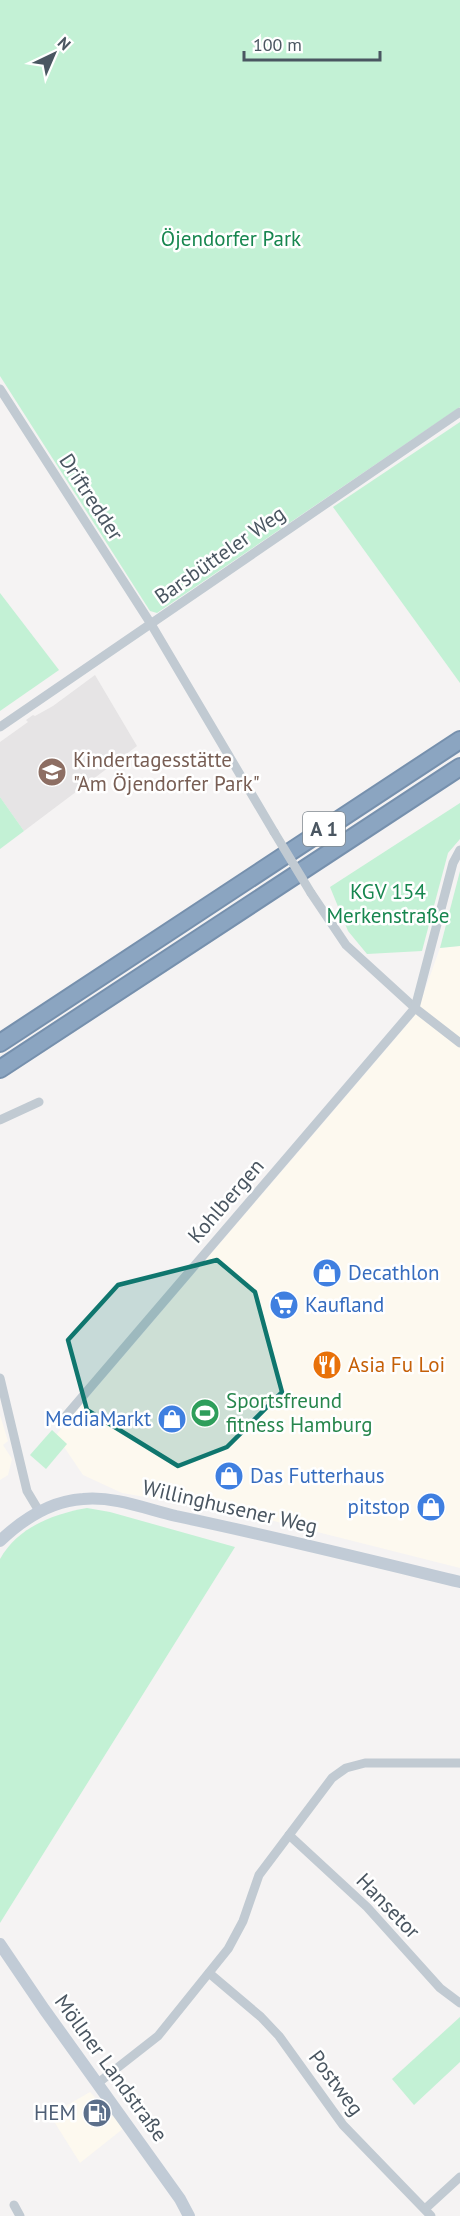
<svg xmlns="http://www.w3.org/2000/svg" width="460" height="2216" font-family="'PT Sans',sans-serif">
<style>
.commercial{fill:#fdf9ef}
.education{fill:#e6e4e5}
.green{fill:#c3f1d5}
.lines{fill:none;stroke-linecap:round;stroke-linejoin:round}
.highway-casing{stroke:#7690ad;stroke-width:20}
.street{stroke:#c1cad2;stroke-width:9}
.secondary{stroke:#c1cbd6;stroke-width:12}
.highway{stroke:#8ba5c1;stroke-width:16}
.street-bridge{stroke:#c1cad2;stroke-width:9}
.marked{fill:#0f766e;fill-opacity:0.2;stroke:#0f766e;stroke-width:4.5;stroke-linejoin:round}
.labels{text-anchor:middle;stroke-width:5;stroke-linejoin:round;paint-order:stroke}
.shield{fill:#fff;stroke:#808990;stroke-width:1.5}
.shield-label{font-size:20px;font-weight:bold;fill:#4a5661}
.park-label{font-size:21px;fill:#17864f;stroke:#fff}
.street-label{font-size:21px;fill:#4a5661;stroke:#fff}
.education-label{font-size:21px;fill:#785e54;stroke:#fff;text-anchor:start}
.shop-label{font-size:21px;fill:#366cbe;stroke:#fff;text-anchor:start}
.food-label{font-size:21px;fill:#c56008;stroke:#fff;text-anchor:start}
.leisure-label{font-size:21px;fill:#27864d;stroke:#fff;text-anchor:start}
.service-label{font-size:21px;fill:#4e5e75;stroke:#fff;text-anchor:end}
</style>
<rect width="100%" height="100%" fill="#f5f3f3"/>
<!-- commercial -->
<g class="commercial">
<polygon points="460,946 460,1568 250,1515 122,1493 83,1475 56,1435 412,1019 417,1012 440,948"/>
<polygon points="0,1415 8,1441 3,1445 12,1459 8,1475 0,1480"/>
<polygon points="90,2092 124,2128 80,2163 50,2115"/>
</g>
<!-- education -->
<polygon class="education" points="95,675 137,746 24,831 0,797 0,742 28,722 26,720 33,715 35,716 53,706"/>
<!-- green -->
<g class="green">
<polygon points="0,0 460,0 460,407 157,613 150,611 0,376"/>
<polygon points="460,422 460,683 333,507"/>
<polygon points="0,593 59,670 0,711"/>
<polygon points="0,797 24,831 0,849"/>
<polygon points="460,803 460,839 448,853 422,951 367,954 348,931 330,887"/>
<polygon points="460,871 460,946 440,948"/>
<polygon points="52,1430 67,1444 46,1469 30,1455"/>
<path d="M87,1508l23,4 125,35 -235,376v-364c18,-32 53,-45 87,-51z"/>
<polygon points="460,2017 460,2062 414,2105 392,2079"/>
</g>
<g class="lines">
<!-- highway casing -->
<g class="highway-casing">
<g id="highway">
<polyline points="0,1043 460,740"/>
<polyline points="0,1069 460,767"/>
</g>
</g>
<!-- street -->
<g class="street">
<polyline points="0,389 151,624 274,832"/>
<polyline points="0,727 460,412"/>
<polyline points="311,893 346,945 415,1008 460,1043"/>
<polyline points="0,1120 39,1102"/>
<polyline points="0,1378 27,1491 39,1511"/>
<polyline points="65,1417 415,1008 453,863 460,850"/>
<polyline points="289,1835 367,1907 440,1988 460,2003"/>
<polyline points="209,1973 261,2017 279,2036 343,2125 431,2216"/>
<polyline points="98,2083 158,2036 228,1949 243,1921 259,1875 332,1778 346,1768 365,1763 460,1763"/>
<polyline points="14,2205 20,2216"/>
<polyline points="425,2209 460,2177"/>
</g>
<!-- secondary -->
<g class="secondary">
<path d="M0,1541c23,-22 50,-40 83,-42 32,-3 63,10 93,17 96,20 189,43 284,66"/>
<polyline points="0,1944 44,2009 180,2199 189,2216"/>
</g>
<!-- highway -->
<use href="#highway" class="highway"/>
<!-- street-bridge -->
<polyline class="street-bridge" points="274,832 311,893"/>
</g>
<!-- marked area -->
<path class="marked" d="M217,1260l38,32 27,100 -55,55 -49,19 -91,-56 -19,-70 50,-55z"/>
<!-- icons -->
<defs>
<g id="school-disc" transform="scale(1.5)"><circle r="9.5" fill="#8d6e63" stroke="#fff"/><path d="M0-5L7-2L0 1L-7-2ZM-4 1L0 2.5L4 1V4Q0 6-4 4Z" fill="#fff"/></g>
<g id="shop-disc" transform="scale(1.5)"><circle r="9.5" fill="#3f7fe0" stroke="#fff"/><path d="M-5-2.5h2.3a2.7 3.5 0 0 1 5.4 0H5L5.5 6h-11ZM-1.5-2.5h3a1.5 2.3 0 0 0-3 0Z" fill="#fff"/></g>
<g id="supermarket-disc" transform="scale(1.5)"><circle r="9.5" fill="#3f7fe0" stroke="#fff"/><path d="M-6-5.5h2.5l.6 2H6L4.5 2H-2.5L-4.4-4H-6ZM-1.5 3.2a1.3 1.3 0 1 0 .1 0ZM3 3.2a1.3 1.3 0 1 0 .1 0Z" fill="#fff"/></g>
<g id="restaurant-disc" transform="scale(1.5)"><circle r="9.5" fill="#e8710a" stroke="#fff"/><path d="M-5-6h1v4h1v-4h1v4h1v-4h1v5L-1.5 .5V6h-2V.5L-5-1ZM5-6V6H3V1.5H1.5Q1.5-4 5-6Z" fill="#fff"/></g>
<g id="stadium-disc" transform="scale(1.5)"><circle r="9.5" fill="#2e9e5b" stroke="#fff"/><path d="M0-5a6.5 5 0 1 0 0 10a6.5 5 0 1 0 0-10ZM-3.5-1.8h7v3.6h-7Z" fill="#fff"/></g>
<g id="fuel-disc" transform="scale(1.5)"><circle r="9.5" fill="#5c6f8a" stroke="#fff"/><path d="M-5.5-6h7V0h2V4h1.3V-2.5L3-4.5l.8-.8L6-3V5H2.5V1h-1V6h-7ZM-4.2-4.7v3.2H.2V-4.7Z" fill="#fff"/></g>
</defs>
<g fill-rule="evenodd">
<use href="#school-disc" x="52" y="772"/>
<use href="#shop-disc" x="327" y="1273"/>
<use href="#supermarket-disc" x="284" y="1305"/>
<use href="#restaurant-disc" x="327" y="1365"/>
<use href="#stadium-disc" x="205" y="1413"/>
<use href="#shop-disc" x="172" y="1419"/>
<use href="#shop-disc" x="229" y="1476"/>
<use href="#shop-disc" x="431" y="1507"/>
<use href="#fuel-disc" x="97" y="2113"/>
</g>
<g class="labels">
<!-- shield labels -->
<rect class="shield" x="303" y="812" width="42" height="34" rx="4.5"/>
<g class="shield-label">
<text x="324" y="836">A 1</text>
</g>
<!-- park labels -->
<g class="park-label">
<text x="231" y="246">Öjendorfer Park</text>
<text x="388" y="899">KGV 154<tspan x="388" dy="24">Merkenstraße</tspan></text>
</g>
<!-- street labels -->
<g class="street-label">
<text transform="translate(91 497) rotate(57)" y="7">Driftredder</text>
<text transform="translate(220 555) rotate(-35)" y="7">Barsbütteler Weg</text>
<text transform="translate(226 1201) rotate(-49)" y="7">Kohlbergen</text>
<text transform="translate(230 1507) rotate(13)" y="7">Willinghusener Weg</text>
<text transform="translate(388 1906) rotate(46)" y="7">Hansetor</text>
<text transform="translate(111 2068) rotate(54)" y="7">Möllner Landstraße</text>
<text transform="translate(336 2083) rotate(53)" y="7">Postweg</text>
</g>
<!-- education labels -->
<g class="education-label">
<text x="73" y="767">Kindertagesstätte<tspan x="73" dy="24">"Am Öjendorfer Park"</tspan></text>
</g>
<!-- shop labels -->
<g class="shop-label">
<text x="348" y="1280">Decathlon</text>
<text x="305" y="1312">Kaufland</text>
<text x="151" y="1426" text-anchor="end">MediaMarkt</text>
<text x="250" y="1483">Das Futterhaus</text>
<text x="410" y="1514" text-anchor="end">pitstop</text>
</g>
<!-- food labels -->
<g class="food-label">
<text x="348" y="1372">Asia Fu Loi</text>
</g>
<!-- leisure labels -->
<g class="leisure-label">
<text x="226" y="1408">Sportsfreund<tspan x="226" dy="24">fitness Hamburg</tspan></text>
</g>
<!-- service labels -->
<g class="service-label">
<text x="76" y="2120">HEM</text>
</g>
</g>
<!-- north arrow -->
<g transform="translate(54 54) rotate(44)" stroke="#ffffff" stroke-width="4.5" paint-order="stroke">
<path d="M0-4.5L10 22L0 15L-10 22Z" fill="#4a5661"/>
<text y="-9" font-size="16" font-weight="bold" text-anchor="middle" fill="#4a5661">N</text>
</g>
<!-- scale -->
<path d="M244 51v9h136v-9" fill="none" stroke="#4a5661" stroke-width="3"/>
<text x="253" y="51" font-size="18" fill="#4a5661" stroke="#ffffff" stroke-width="4.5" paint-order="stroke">100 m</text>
</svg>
